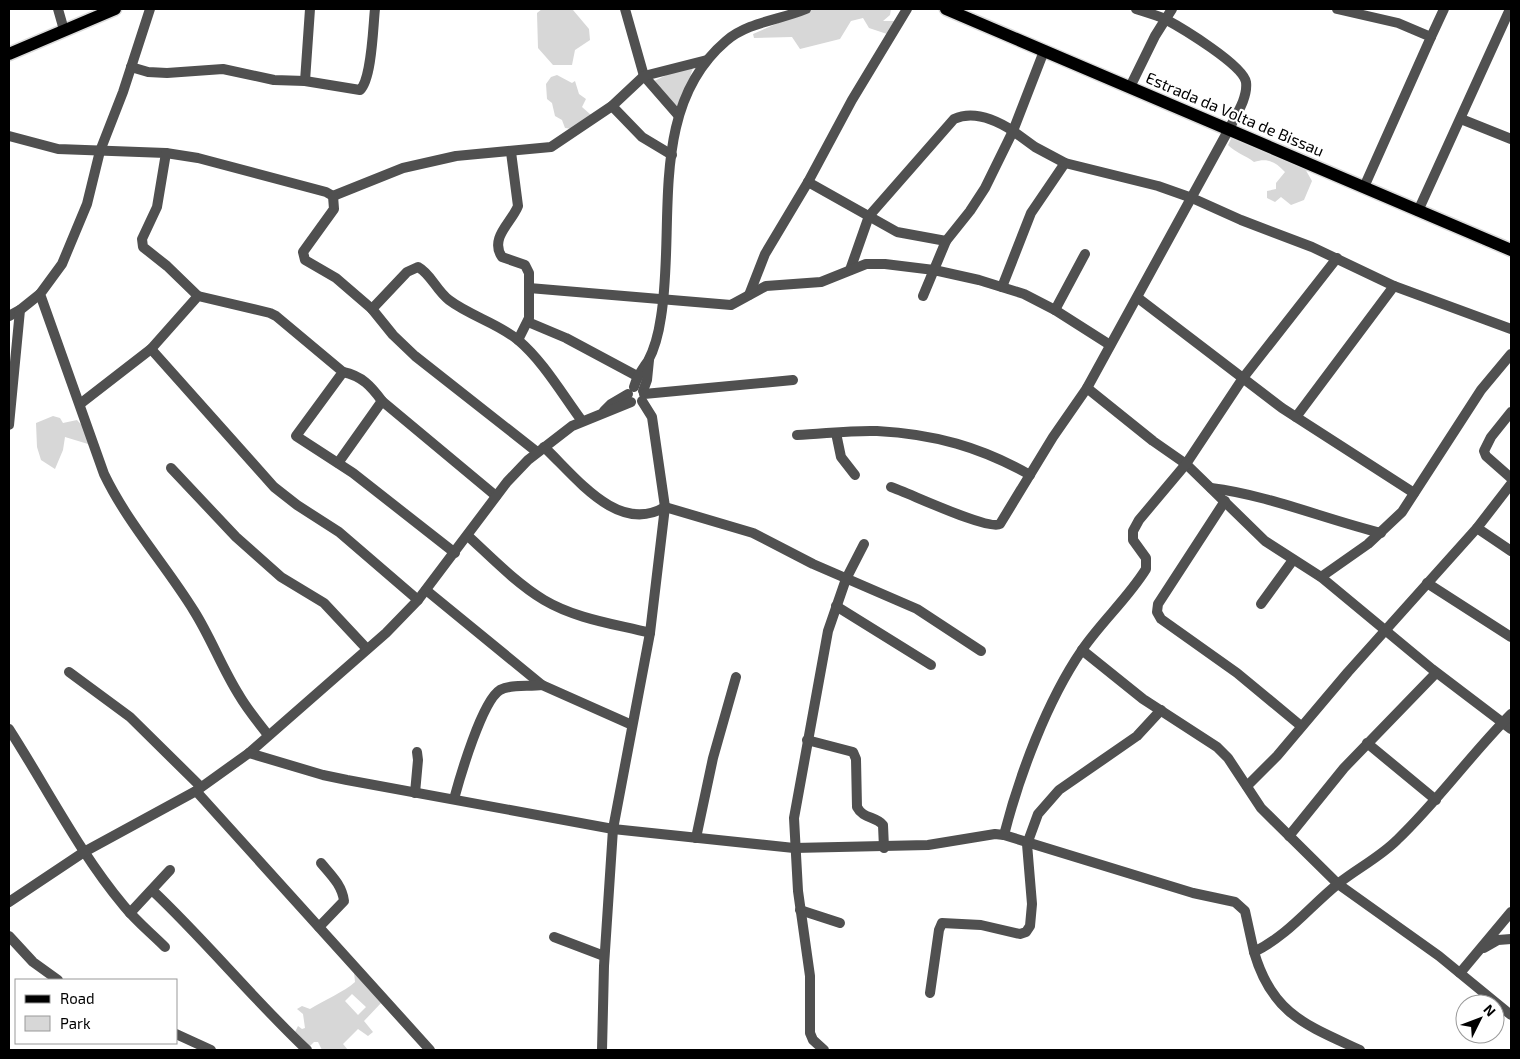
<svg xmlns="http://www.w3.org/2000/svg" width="1520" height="1059" font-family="'Exo 2',sans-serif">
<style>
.green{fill:#d7d7d7;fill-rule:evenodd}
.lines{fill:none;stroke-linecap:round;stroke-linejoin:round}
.major-casing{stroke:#dbdbdb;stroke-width:15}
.minor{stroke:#505050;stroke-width:10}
.major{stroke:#000;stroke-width:12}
.labels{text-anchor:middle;stroke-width:4;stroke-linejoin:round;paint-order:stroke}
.street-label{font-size:16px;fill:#000;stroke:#fff}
</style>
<rect width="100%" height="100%" fill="#fff"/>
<!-- green -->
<g class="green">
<polygon points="542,9 573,10 589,29 590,40 575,50 572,65 553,65 538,48 537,13"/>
<polygon points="811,9 891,9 890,15 883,21 897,21 893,36 869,28 863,18 851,21 840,39 800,49 792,37 754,38 753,34"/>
<polygon points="694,65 678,112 648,84 683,67"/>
<polygon points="557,75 572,83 575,81 579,94 586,99 582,107 591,115 573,129 565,128 562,120 555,116 552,103 547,99 546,84 551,77"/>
<path d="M1238,136l66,31 8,14 -8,19 -13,5 -10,-8 -6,5 -8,-4v-7l9,-2v-6l9,-11c-10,-11 -18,-14 -31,-10 -9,-7 -18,-9 -26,-17l3,-6z"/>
<polygon points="53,416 60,418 63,423 77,420 88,432 91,441 88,444 65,437 63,450 55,469 41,460 37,447 36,423"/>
<path d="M354,972l28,30 -18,19 9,11 -5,4 -10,-7 -15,15 5,6h-26l-4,-8h-4l-4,4 -17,-10 5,-10 4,3 3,-1 -2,-14 -6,-5 5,-3 8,3c14,-9 34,-17 45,-27zM352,994l14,13 -8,8 -13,-14z"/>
</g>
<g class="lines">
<!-- major casing -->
<g class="major-casing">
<g id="major">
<polyline points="946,9 1511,250"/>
<polyline points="9,54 115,9"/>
</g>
</g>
<!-- minor -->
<g class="minor">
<polyline points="58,9 64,30"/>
<path d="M150,9l-27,83 -23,59 -13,53 -25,60 -22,30 64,180c24,50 61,90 90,137 17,27 28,57 45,84 8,14 19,27 29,40"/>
<polyline points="625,9 644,76 678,115"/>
<polyline points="1337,9 1398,23 1431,37 1364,187"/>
<polyline points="1431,37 1444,9"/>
<path d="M131,67l17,5 19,1 56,-4 51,11 31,1 55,9c12,-11 13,-64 15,-81"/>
<polyline points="305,81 310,9"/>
<polyline points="1130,87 1155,36 1172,9"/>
<polyline points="612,106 642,137 672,155"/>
<polyline points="1461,119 1511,139"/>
<polyline points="9,136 58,149 166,153 198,158 326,192 333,196"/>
<path d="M511,152l7,54c-6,16 -29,32 -16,51l23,8 4,8v45l-11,22"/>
<polyline points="166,153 157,207 142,239 143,247 167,266 198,296"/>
<polyline points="808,182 897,232 946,241"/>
<polyline points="333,196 403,168 456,156 551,147 612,106 644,76 707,60"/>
<polyline points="333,196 334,209 303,252 305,260 336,278 372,309 393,335 415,356 537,452"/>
<polyline points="1418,211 1510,9"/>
<path d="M850,270l19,-54 85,-97c20,-9 42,1 59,12l31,-80"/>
<polyline points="1394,286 1511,329"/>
<polyline points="1002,287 1031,213 1065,163"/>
<polyline points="529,288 731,305 766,286 821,282 866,264 885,264 934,270 979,280 1024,294 1055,310 1110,345"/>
<polyline points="749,295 765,254 808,182 852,100 907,9"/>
<polyline points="923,296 946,241 970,211 985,188 1013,131 1035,147 1065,163 1158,186 1192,198 1241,220 1312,247 1394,286 1296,417"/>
<polyline points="1138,298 1282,408 1414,493"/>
<path d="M372,309l35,-37 11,-5c13,7 18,23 31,33 21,16 49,23 69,40 25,21 44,54 64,81"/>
<polyline points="1055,310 1085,254"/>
<polyline points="9,316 20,310"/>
<polyline points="528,322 566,338 637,376"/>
<polyline points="151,349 274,487 297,505 339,532 418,600"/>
<path d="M343,372c19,4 28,14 39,29"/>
<path d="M634,387c3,-11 8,-17 14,-26 7,-13 11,-30 13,-44 15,-92 -14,-209 65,-276 22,-19 54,-21 80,-32"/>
<polyline points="1087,388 1153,441 1186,464 1265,541 1321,577 1432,669 1511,729"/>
<polyline points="643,391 647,380 649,360"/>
<polyline points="644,394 793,380"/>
<polyline points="80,404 151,349 198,296 270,313 276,316 343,372 296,436 353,473 455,553"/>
<polyline points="604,411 611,404 628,394"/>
<polyline points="1511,412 1491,437 1484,451 1486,456 1511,478"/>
<polyline points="9,425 20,310 40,294"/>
<polyline points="836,433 841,457 855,475"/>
<path d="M797,435c26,-1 54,-5 80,-4 57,3 104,16 153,44"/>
<path d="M544,447c32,30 74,88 121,60l88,26 60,31 104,45 64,42"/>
<polyline points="338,463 382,401 496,496"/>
<polyline points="171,468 236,537 281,577 324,603 367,649"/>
<polyline points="1511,484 1477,528 1511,551"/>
<path d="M891,487c18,6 97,44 109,37l53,-87 34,-49 142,-259c7,-14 19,-31 17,-47 -3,-17 -64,-54 -81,-63 -9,-4 -20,-7 -29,-10"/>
<path d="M1211,488c57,7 113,31 170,45"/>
<polyline points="1225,501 1158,604 1157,612 1161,619 1237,673 1301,726"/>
<path d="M468,536c24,22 48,47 76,64 32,19 71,24 106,33"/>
<polyline points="1321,577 1368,544 1402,512 1481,390 1511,354"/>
<polyline points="1427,583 1511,637"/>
<polyline points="426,590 542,685 632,725"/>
<polyline points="1261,604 1293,560"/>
<polyline points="836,606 931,665"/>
<polyline points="1082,650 1143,699 1217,747 1228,758 1261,808 1338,884 1439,956 1511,1015"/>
<polyline points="69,672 130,717 201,787"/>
<path d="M9,729c38,59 70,123 115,177 12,15 27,27 41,41"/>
<path d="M807,740l46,12 3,7 1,48c6,12 19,9 26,18l1,23"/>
<polyline points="1367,743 1436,800"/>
<path d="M249,753l74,22 24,5 266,49 181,19 134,-3 67,-11 9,1 189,58 42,9 10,9 9,41c36,-18 55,-45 85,-69 19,-15 41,-26 58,-43 41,-39 74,-86 114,-126"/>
<polyline points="1247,786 1277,756 1348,672 1477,528"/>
<polyline points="196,791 430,1050"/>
<polyline points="415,793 418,760 417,752"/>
<path d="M454,799c6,-22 28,-98 46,-109 11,-6 29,-3 42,-5"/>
<path d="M1004,835c15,-59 43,-134 78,-185 20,-29 46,-52 64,-81v-11l-13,-18v-9l6,-11 47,-56 57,-86 94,-120"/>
<polyline points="1289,836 1344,768 1436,673"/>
<polyline points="696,838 713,758 736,677"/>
<path d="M152,890c54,51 101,109 155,160"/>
<polyline points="9,902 84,852 196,791 249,753 386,633 418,600 507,482 528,460 572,426 631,402"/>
<polyline points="800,910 840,923"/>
<polyline points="130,913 170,870"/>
<path d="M319,927l25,-26c-2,-16 -13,-26 -23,-38"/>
<polyline points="9,936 33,962 58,980"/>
<polyline points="554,937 604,956"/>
<polyline points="1484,948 1498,940 1511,939"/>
<path d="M1254,952c18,62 52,73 106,98"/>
<polyline points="1460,973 1511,912"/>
<polyline points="930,993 939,930 942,923 981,925 1020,934 1026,932 1030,926 1032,904 1027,844 1038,814 1059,790 1137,736 1161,710"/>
<polyline points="176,1034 211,1050"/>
<polyline points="602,1050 604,966 613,829 650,633 665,507 652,417 642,401"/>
<polyline points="824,1050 813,1040 810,1033 810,976 798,891 794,818 828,631 846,579 864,544"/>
</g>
<!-- major -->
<use href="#major" class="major"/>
</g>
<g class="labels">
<!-- street labels -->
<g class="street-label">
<text transform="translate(1235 114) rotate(23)" y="6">Estrada da Volta de Bissau</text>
</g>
</g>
<!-- border -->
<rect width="1520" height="1059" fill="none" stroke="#000000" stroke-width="20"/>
<!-- legend -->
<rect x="15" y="979" width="162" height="65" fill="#ffffff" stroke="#999999"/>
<rect x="25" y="995" width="25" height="8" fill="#000000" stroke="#999999"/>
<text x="60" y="1004" font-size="15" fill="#000000">Road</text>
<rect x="25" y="1016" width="25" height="15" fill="#d7d7d7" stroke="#999999"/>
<text x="60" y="1029" font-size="15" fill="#000000">Park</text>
<!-- north arrow -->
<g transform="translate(1480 1019) rotate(48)"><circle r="24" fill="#ffffff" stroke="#999999"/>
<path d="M0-4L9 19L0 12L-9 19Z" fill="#000000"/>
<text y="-8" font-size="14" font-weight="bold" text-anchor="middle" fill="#000000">N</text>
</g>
</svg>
